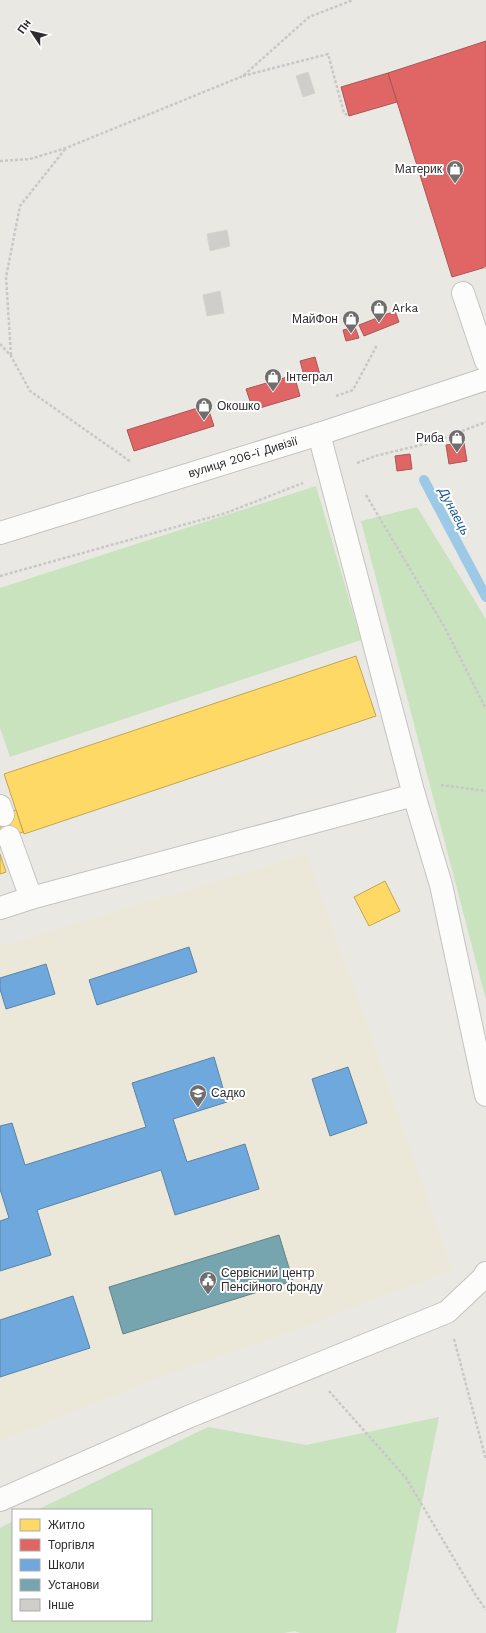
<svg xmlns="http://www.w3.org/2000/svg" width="486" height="1633" font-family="'Work Sans',sans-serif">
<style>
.education{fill:#ece8d9}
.green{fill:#c9e3bf}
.homes{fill:#ffd966;stroke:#c0a555}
.shops{fill:#e06666;stroke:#a55}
.schools{fill:#6fa8dc;stroke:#5b83a8}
.public{fill:#76a5af;stroke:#608188}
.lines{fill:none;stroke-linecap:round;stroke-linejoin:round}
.stream{stroke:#9cc9e6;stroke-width:10}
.building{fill:#cfceca;stroke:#d5d4cf}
.minor-casing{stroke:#c4c3c3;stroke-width:24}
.path{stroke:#c8c8c8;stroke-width:2.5;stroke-dasharray:3 2;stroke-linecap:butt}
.minor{stroke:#fcfcfb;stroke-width:22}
.labels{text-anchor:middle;stroke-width:4;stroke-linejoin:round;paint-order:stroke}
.poi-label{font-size:12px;fill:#2d2d2d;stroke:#fff;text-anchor:start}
.street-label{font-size:12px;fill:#2d2d2d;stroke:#fff}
.water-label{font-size:13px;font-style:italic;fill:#175996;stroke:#fff}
</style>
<rect width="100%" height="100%" fill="#eae8e3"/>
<!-- education -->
<polygon class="education" points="307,854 453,1270 266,1341 174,1372 0,1441 0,946"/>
<!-- green -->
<g class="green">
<polygon points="316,486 361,640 10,757 0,728 0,588"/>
<polygon points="417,507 486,619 486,1000 361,521"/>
<polygon points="439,1417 396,1633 300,1633 295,1631 284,1633 0,1633 0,1528 13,1521 13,1620 151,1620 151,1510 37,1510 208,1427 306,1445"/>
</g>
<!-- homes -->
<g class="homes">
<polygon points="356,656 376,716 24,834 4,774"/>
<polygon points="16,810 23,832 0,840 0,815"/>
<polygon points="0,854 6,872 0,874"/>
<polygon points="385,881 400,911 369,926 354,897"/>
</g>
<!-- shops -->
<g class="shops">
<polygon points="486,41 486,267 452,277 388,73"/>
<polygon points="388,73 397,102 349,116 341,87"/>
<polygon points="395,311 399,322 364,336 359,325"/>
<polygon points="355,327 359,338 346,341 343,330"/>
<polygon points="315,357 320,375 305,379 300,361"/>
<polygon points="294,375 300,396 253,410 246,389"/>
<polygon points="207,405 214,426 134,451 127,430"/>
<polygon points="464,443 467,461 449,464 446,445"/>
<polygon points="410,454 412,469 397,471 395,456"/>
</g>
<!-- schools -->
<g class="schools">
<polygon points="189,947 197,972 97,1005 89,980"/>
<polygon points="46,964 55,994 6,1009 0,989 0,978"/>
<polygon points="214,1057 227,1102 173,1119 187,1162 245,1144 259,1189 175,1215 161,1170 37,1210 51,1255 0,1271 0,1221 9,1218 0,1189 0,1126 12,1123 25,1165 146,1127 132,1083"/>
<polygon points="348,1067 367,1123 330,1136 312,1079"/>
<polygon points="73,1296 90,1348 0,1377 0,1320"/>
</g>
<!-- public -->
<polygon class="public" points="279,1235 293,1281 123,1334 109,1287"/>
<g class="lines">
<!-- stream -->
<polyline class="stream" points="424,480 486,597"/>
</g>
<!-- building -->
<g class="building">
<polygon points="308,72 315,93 303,97 296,76"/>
<polygon points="227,230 230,246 210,251 207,234"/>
<polygon points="220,291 224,313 207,316 203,295"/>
</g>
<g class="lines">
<!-- minor casing -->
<g class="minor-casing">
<g id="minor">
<polyline points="463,293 486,361"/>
<polyline points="319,434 414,795 441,885 486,1095"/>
<polyline points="0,533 319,434 486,379"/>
<polyline points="0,806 3,815"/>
<polyline points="9,837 31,898"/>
<polyline points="0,908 31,898 414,795"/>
<polyline points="0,1500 188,1417 447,1312 483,1278 486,1273"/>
</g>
</g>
<!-- path -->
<g class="path">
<polyline points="243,76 328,54 344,113 349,116"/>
<polyline points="0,161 30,159 66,148 243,76 309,17 353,0"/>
<polyline points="485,267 486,269"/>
<polyline points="0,344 11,356 30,391 131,462"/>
<polyline points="11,355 6,277 20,206 66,148"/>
<polyline points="336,396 353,390 377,345"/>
<polyline points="357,463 375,456 433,442 486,422"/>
<polyline points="366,495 445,628 486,709"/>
<polyline points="0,576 226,513 303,483"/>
<polyline points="441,785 486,791"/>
<polyline points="454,1339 486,1460"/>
<polyline points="329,1391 406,1478 475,1594 486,1610"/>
</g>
<!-- minor -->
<use href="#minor" class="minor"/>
</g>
<!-- icons -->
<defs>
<g id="shop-pin" transform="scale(0.9)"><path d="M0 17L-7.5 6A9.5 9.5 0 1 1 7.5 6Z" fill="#6f6e6d" stroke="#fff"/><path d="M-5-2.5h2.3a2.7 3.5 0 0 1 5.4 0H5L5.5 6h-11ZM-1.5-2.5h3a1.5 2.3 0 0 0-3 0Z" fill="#fff"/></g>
<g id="school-pin" transform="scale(0.9)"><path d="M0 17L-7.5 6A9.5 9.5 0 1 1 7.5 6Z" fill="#6f6e6d" stroke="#fff"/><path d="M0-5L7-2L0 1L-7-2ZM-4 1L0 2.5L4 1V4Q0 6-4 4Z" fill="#fff"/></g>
<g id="civic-pin" transform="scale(0.9)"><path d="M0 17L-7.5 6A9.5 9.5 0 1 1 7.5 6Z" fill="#6f6e6d" stroke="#fff"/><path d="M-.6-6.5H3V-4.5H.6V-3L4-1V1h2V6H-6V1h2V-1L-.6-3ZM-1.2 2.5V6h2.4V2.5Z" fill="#fff"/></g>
</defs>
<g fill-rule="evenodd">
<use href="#shop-pin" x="455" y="169"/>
<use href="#shop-pin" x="379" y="308"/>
<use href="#shop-pin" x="351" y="319"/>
<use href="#shop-pin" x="273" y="377"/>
<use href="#shop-pin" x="204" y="406"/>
<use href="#shop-pin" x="457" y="438"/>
<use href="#school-pin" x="198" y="1093"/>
<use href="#civic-pin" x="208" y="1280"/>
</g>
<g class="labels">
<!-- poi labels -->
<g class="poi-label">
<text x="442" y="173" text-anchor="end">Материк</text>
<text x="392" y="312">Arka</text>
<text x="338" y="323" text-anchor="end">МайФон</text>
<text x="286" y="381">Інтеграл</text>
<text x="217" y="410">Окошко</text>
<text x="444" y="442" text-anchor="end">Риба</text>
<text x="211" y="1097">Садко</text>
<text x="221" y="1277">Сервісний центр<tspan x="221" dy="14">Пенсійного фонду</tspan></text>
</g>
<!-- street labels -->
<g class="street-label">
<text transform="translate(243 457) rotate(-17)" y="4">вулиця 206-ї Дивізії</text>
</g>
<!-- water labels -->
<g class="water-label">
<text transform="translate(455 511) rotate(62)" y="5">Дунаець</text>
</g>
</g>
<!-- legend -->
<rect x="12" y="1509" width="140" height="112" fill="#ffffff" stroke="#ababab"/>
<rect x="20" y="1519" width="20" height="12" fill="#ffd966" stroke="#ababab"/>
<text x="48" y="1529" font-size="12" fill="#2d2d2d">Житло</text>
<rect x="20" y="1539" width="20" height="12" fill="#e06666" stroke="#ababab"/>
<text x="48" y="1549" font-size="12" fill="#2d2d2d">Торгівля</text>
<rect x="20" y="1559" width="20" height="12" fill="#6fa8dc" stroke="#ababab"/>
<text x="48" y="1569" font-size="12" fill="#2d2d2d">Школи</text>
<rect x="20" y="1579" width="20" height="12" fill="#76a5af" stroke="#ababab"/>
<text x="48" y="1589" font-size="12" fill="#2d2d2d">Установи</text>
<rect x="20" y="1599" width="20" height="12" fill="#cfceca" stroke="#ababab"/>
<text x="48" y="1609" font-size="12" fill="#2d2d2d">Інше</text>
<!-- north arrow -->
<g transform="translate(32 32) rotate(305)" stroke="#ffffff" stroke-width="3" paint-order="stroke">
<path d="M0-3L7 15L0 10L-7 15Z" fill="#2d2d2d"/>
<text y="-6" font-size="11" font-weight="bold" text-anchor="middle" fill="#2d2d2d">Пн</text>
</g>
</svg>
